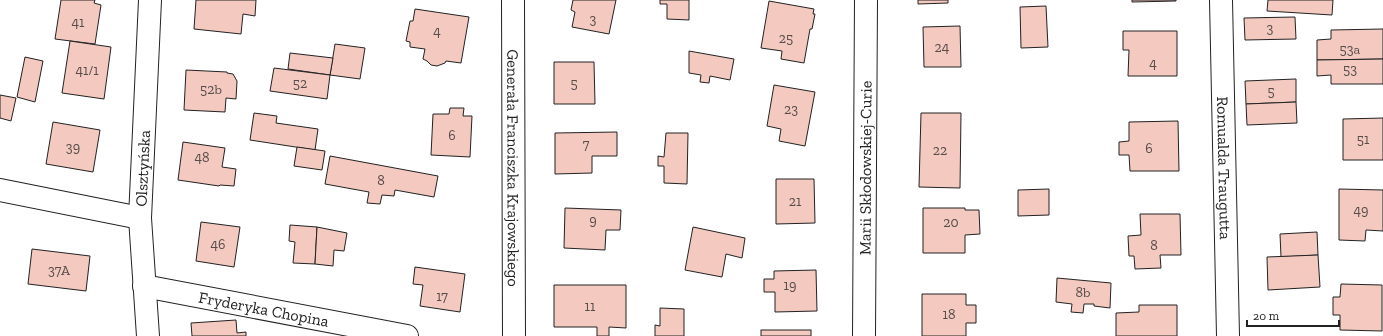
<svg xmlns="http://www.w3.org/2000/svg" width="1383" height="336" font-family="'Zilla Slab',serif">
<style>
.building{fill:#f3c9c0;stroke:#222}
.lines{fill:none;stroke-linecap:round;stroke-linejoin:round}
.street-casing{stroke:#222;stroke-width:24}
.street{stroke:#fff;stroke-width:22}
.labels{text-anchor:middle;stroke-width:3;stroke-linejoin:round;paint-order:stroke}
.number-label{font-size:14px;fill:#564c4a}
.street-label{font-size:16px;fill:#222;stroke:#fff}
</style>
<rect width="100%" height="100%" fill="#fff"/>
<!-- building -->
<g class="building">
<polygon points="61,0 95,0 94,3 101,5 95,44 55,39"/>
<polygon points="196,0 256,0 255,16 243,14 241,34 194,29"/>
<polygon points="573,0 616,0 609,34 572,27 575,12 571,10"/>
<polygon points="660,0 689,0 689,20 667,19 667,4 660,4"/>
<polygon points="918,0 948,0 948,3 918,4"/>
<polygon points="1132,0 1176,0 1176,1 1132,2"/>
<polygon points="1268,0 1333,0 1332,15 1267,11"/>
<polygon points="769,1 814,9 813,14 815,14 812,29 810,29 804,63 781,59 782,51 761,48"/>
<polygon points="1046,6 1048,47 1021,48 1020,7"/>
<polygon points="415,9 469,17 461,63 446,61 445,63 437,66 431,65 427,61 423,59 425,49 410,47 410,42 406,41 410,21 413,21"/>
<polygon points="1295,17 1296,39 1245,40 1244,18"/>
<polygon points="960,26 961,67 924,67 923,27"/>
<polygon points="1383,29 1383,59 1317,60 1317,40 1331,39 1331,30"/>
<polygon points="1123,31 1177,31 1177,76 1128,76 1129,50 1123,50"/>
<polygon points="70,41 111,47 104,99 62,93"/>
<polygon points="335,44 365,48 360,79 330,75"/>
<polygon points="689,51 734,59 730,80 710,76 709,83 700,82 701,75 689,73"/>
<polygon points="290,53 333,58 330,75 288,69"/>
<polygon points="25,57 43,61 35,102 17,97"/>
<polygon points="1383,59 1383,84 1331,84 1331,75 1317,76 1317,60"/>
<polygon points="554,62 594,62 595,104 554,104"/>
<polygon points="274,68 330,75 327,99 270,91"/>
<polygon points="186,70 227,72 227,73 233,74 237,81 236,99 226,98 225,112 184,110"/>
<polygon points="1296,79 1296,102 1246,104 1245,81"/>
<polygon points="774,85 815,92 805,146 779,141 781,129 767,126"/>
<polygon points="0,95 16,98 11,121 0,118"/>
<polygon points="1296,102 1297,123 1247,125 1246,104"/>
<polygon points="450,108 464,108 463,116 472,116 470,157 431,155 433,114 449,114"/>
<polygon points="254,113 277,116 276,123 318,129 315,150 250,140"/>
<polygon points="921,113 961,113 960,188 919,187"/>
<polygon points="1383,118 1383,160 1343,160 1343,119"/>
<polygon points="1178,121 1179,171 1130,171 1129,155 1119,155 1119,142 1129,141 1129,122"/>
<polygon points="53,122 100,130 93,172 46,164"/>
<polygon points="617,132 617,156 592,156 592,173 555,174 555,133"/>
<polygon points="666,133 688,133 687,184 664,183 664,166 658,166 658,156 664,157"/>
<polygon points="183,142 225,148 222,167 236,169 234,186 220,185 219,186 178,180"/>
<polygon points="297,147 325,151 322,170 294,166"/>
<polygon points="330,156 438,176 434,197 395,190 394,196 382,195 380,204 367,203 369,192 325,184"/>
<polygon points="776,179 814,179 815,223 776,224"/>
<polygon points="1049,189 1049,215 1018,216 1018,190"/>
<polygon points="1339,189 1383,190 1383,231 1366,230 1365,241 1339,240"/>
<polygon points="565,208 621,210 620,230 606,230 605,250 564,248"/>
<polygon points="923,208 965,208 965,210 979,210 980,234 965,235 965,253 923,253"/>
<polygon points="1140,214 1180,214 1181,255 1160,255 1161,268 1135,269 1134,256 1129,256 1128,236 1141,235"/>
<polygon points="201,222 240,227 234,267 196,261"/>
<polygon points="290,225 317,227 315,264 293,263 295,242 289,241"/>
<polygon points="317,227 347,233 344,251 334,250 333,266 315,264"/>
<polygon points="693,227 745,238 742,258 726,254 722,277 685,270"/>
<polygon points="1317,232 1318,255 1281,257 1280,234"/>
<polygon points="32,249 90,256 86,291 28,284"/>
<polygon points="1318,255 1320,287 1268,290 1267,257"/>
<polygon points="415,267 465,274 460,312 420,306 423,285 413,284"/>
<polygon points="816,270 817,311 775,312 775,292 764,292 764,279 774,279 774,271"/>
<polygon points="1057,278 1111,283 1110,308 1094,306 1094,304 1084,304 1083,313 1071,312 1072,304 1056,302"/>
<polygon points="1341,284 1382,285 1382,331 1340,330 1340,315 1333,315 1333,297 1340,297"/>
<polygon points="554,285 626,285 626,328 609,327 609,336 597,336 597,327 554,327"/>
<polygon points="922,294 966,294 966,305 976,305 976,323 966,323 966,336 922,336"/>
<polygon points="1139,305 1177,305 1177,336 1116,336 1116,313 1139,312"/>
<polygon points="660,308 684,309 684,336 655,336 655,325 660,326"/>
<polygon points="236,320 237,333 246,332 246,336 192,336 191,323"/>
<rect x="761" y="330" width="50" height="6"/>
</g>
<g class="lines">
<!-- street casing -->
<g class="street-casing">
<g id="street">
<path id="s1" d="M513,0l1,336"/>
<path id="s2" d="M1221,0l7,336"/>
<polyline points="0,190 140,218"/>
<path id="s3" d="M144,286l263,50"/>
<path id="s4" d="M148,336l-8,-118 10,-218"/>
<path id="s5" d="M864,336l2,-336"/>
</g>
</g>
<!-- street -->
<use href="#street" class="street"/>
</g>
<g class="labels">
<!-- number labels -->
<g class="number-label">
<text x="593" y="24">3</text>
<text x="78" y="27">41</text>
<text x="1270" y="33">3</text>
<text x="437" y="36">4</text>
<text x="786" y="43">25</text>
<text x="942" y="52">24</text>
<text x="1350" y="54">53a</text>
<text x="1153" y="68">4</text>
<text x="1350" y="74">53</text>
<text x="87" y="75">41/1</text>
<text x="300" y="88">52</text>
<text x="574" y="88">5</text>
<text x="211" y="94">52b</text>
<text x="1271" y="96">5</text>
<text x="791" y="114">23</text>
<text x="452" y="140">6</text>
<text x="1363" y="144">51</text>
<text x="586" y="149">7</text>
<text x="73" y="152">39</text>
<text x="1149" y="153">6</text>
<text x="940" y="155">22</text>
<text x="202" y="162">48</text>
<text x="381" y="185">8</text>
<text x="795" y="206">21</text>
<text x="1361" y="215">49</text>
<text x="593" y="225">9</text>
<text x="951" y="227">20</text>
<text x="218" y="249">46</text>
<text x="1154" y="250">8</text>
<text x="59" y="275">37A</text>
<text x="790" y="290">19</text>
<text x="1083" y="297">8b</text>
<text x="442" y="301">17</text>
<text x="590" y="311">11</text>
<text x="949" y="319">18</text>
</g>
<!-- street labels -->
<g class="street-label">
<text dy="6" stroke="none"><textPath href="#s4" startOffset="168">Olsztyńska</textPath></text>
<text dy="6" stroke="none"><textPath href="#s1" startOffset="168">Generała Franciszka Krajowskiego</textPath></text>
<text dy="6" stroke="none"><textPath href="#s5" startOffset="168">Marii Skłodowskiej-Curie</textPath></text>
<text dy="6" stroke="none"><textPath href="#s2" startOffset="168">Romualda Traugutta</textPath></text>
<text dy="6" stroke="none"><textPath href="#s3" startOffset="122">Fryderyka Chopina</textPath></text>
</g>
</g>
<!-- scale -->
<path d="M1247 320v6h92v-6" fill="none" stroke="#222222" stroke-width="2"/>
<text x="1253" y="320" font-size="12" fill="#222222" stroke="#ffffff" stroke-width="3" paint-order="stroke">20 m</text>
</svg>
